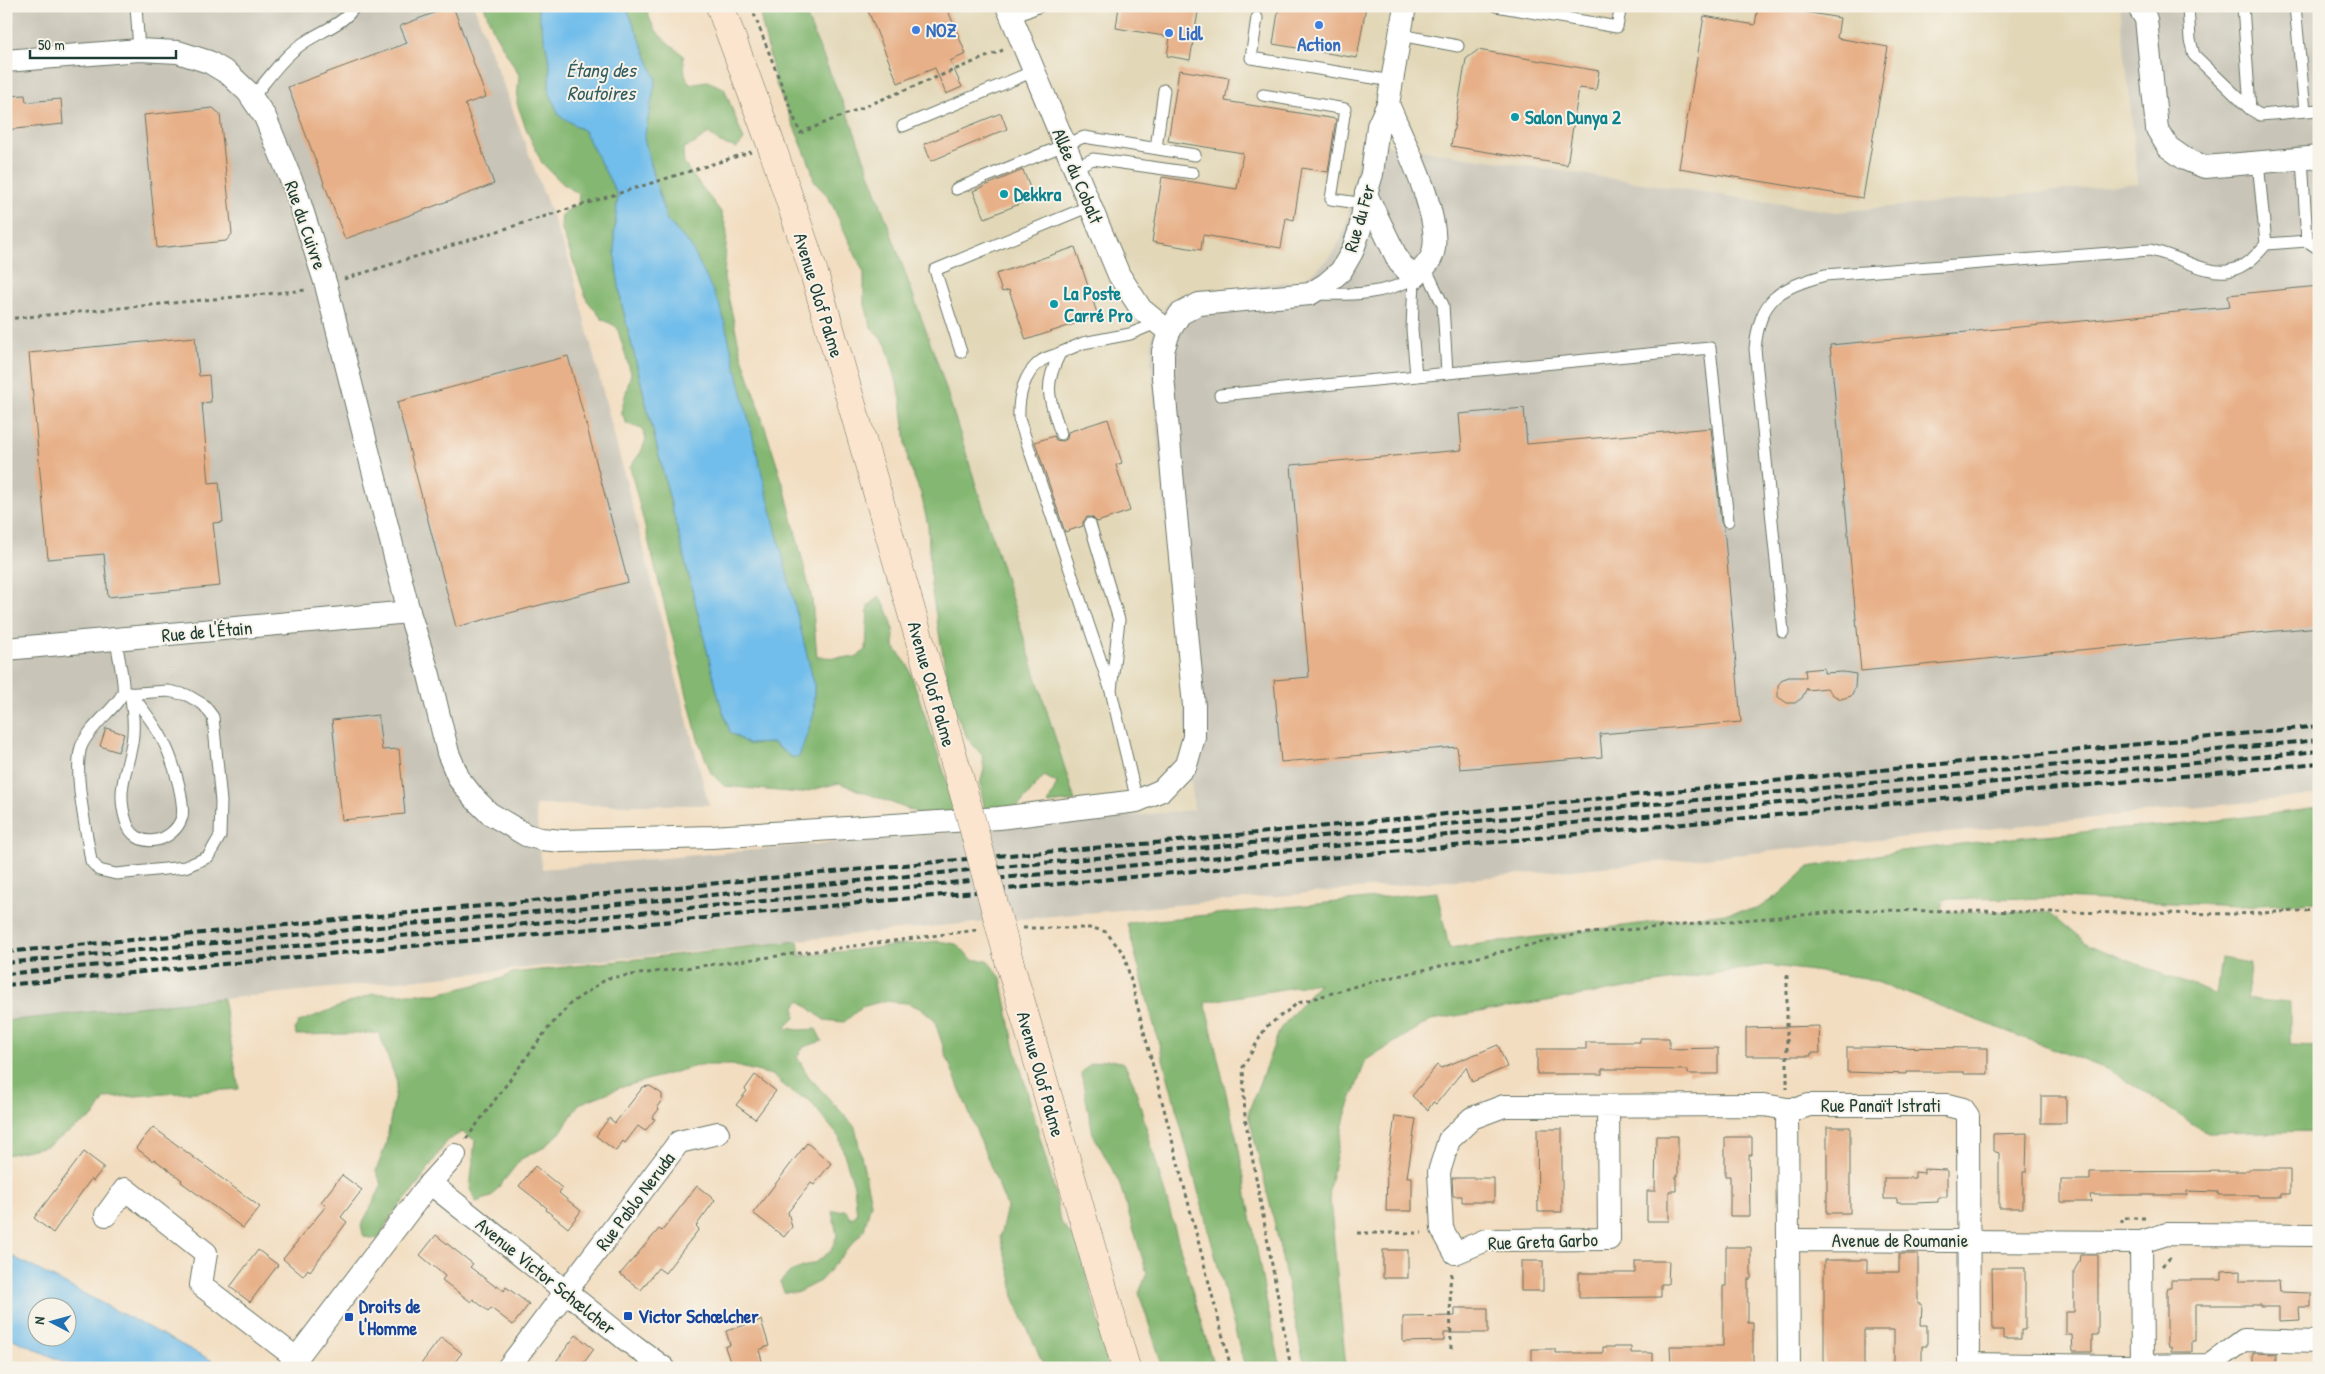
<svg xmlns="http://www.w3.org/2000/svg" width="2325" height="1374" font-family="'Patrick Hand',sans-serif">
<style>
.built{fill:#e2d7b7}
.industrial{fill:#c8c4b8}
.forest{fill:#84b772;stroke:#527a53}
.water{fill:#71bdeb;stroke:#487d90;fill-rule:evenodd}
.building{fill:#e7b088}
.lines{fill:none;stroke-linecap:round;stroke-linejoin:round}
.service-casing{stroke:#697565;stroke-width:13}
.minor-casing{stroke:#697565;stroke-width:24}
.secondary-casing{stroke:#697565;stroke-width:29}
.path{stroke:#697565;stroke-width:3;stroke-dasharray:4 4;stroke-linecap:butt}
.service{stroke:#fff;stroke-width:11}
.minor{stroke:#fff;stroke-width:22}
.secondary{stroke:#fce5cf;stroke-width:28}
.rail{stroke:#1f3d34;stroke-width:4;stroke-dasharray:8 4;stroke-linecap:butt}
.secondary-bridge-casing{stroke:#697565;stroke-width:29;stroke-linecap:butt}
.secondary-bridge{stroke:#fce5cf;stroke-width:28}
.shop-dot{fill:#3f7fe0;stroke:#f7f3e8;stroke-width:2}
.culture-dot{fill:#0f9aa8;stroke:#f7f3e8;stroke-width:2}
.transit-dot{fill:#1a4fb4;stroke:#f7f3e8;stroke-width:2}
.labels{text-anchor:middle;stroke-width:4;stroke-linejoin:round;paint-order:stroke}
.shop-label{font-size:19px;font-weight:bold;fill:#366cbe;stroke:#f7f3e8;text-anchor:start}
.culture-label{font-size:19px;font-weight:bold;fill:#0d838f;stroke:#f7f3e8;text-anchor:start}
.street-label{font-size:19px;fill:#1f3d34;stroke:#f7f3e8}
.transit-label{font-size:19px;font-weight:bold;fill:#164399;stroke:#f7f3e8;text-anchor:start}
.water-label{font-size:20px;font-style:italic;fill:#345d62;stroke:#f7f3e8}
</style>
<rect width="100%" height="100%" fill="#f7f3e8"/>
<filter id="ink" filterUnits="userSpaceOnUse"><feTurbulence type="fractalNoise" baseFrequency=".02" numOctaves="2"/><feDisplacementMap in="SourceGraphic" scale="10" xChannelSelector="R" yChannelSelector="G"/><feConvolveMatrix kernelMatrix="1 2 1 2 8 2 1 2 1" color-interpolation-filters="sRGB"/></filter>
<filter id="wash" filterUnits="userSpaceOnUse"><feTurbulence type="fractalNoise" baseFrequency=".0096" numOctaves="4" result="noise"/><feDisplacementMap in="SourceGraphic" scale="20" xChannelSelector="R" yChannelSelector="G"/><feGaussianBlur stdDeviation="1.12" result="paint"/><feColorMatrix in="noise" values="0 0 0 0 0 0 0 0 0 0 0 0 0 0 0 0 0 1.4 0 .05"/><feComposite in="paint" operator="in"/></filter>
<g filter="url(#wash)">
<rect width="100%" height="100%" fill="#f2ddc0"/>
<!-- built -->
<polygon class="built" points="802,6 2120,6 2138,183 1836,212 1362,141 1348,217 1341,239 1329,258 1314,272 1298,281 1188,292 1151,365 1194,810 1080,820 852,125"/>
<!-- industrial -->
<polygon class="industrial" points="6,6 474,6 571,267 709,805 535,805 542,869 1194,810 1151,365 1152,339 1157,320 1169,302 1188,292 1298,281 1314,272 1329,258 1341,239 1348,217 1361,141 1836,212 2138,183 2120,6 2319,6 2319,795 1704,858 918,928 6,1021"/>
<!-- forest -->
<g class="forest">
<path d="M484,6h53l13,58 -1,27 10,24 25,16 34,65 -4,39 2,31 6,39 97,394 11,33 18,12 25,-1 18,14 23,-43v-31l-22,-87 -101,-350 -25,-27 -22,-80 12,-60 -30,-73h20c6,27 17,32 37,49l2,19 4,10 18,-3 17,7 20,52 -7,8 -17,-5 -11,-10 -15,11 -11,4 1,16 37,48 6,19 -3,47 17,75 44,137 27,109 5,58 38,1 11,-8 2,-44 11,-10c11,15 16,33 15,51l14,18 50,149 -29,3 -90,-34 -39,10 -76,-7 -13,-13 -13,-34 -68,-272 11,-15 5,-13 -4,-10 -15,-5 -6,-12 10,-39 -14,-46 -15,-8 -15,-19 -26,-73 1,-13 16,-10 1,-10 -16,-10 -21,-21 -15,-32 -10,-28 2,-28 -26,-45z"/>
<polygon points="758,6 802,6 852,125 940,370 1075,801 1048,804 1057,783 1044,776 1017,808 985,811 980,785 984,769 982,755 968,739 952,706 931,587 928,526 921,494 908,462 901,399 893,368 886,345 871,327 864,301 864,273 828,196 814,182 811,167 776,84"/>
<polygon points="2319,808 2319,902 2240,906 2058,898 1943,899 1942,911 2049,912 2089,945 2216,995 2221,958 2250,963 2247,999 2290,1003 2290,1045 2319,1046 2319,1131 2207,1133 2109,1070 1866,978 1766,965 1431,1020 1366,1060 1345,1116 1329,1189 1346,1368 1305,1368 1275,1225 1248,1113 1280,1029 1319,983 1205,1002 1238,1145 1266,1300 1281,1368 1245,1368 1127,923 1437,892 1449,948 1757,909 1781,893 1809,867 1901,851 2030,836 2188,824"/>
<polygon points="798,941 800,956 938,941 956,944 973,960 987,960 1001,978 1014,1044 1055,1192 1060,1221 1078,1244 1097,1313 1108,1368 1045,1368 1014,1299 1012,1281 1000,1237 1007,1207 946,1055 934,1019 922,1009 907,1003 883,1001 862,1007 844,1022 824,1020 799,1000 795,1008 795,1018 785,1028 800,1030 816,1029 822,1041 804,1047 797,1057 809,1077 855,1127 871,1203 864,1230 820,1281 796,1293 784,1292 780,1282 790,1272 816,1262 831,1251 837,1235 832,1211 845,1210 851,1218 857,1215 854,1186 839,1137 809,1100 793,1093 772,1075 732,1065 700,1065 622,1087 579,1104 560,1133 543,1148 521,1159 491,1197 476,1202 470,1189 475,1140 462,1132 447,1141 412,1192 392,1214 378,1239 364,1237 361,1226 382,1185 376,1171 386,1144 397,1082 379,1033 302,1035 296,1035 295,1028 299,1022 372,994 437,994 500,979 513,973"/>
<polygon points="223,998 239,1089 105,1098 94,1116 47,1146 6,1155 6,1021"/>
<polygon points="1107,1059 1124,1063 1134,1084 1214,1368 1163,1368 1139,1293 1147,1273 1119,1182 1093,1134 1081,1073 1090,1064"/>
</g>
<!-- water -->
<g class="water">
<polygon points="537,6 626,6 656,79 644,139 666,219 691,246 721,308 814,683 814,714 799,757 791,757 773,743 748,744 730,732 719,699 622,305 616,266 614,235 618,196 584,131 559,115 549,91 550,64"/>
<path d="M6,1253l220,115h-149l-71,-32zM38,1306h30v30h-30z"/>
</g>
<g id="blocks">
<!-- building -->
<g class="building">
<polygon points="434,6 453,6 486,97 465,104 494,184 345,239 288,87 407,43 400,26 436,12"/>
<polygon points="866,6 946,6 966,54 950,61 962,87 946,94 935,68 898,83"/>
<polygon points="1119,6 1199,6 1190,60 1167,56 1170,37 1116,28"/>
<polygon points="1279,6 1366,6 1357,58 1273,44"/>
<polygon points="1758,6 1770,6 1840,18 1837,38 1888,47 1863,198 1679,168 1704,16 1755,25"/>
<polygon points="1478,50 1599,71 1596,90 1579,88 1567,165 1451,146 1466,59"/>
<polygon points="1179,70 1229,78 1225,101 1336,119 1328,172 1302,168 1294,220 1286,218 1281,248 1203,235 1201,250 1152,242 1162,177 1237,189 1243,153 1168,141"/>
<polygon points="25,95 26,102 61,99 63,124 6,130 7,96"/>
<polygon points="213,108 220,114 232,234 226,241 157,248 144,115"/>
<polygon points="1001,113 1007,129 931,161 924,144"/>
<polygon points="1023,170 1034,198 985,218 973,191"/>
<polygon points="1075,247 1098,316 1026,340 1009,290 1002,292 996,274"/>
<polygon points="2319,286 2319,627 1861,671 1830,345 2230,307 2228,295"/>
<polygon points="195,337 199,376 209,375 211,402 202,403 209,483 219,482 223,522 213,523 220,586 108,597 104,554 48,559 29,353"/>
<polygon points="568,356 628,582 456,627 397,402"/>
<polygon points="1524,408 1527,444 1711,428 1721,522 1724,527 1741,722 1600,734 1602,757 1460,769 1457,747 1281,762 1274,680 1309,677 1291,465 1462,450 1459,414"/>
<polygon points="1108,419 1122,463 1116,465 1130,511 1097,522 1092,517 1087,517 1083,522 1083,526 1065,532 1035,442 1054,436 1056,440 1063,441 1067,439 1068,432"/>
<polygon points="1824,668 1824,673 1843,672 1856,674 1855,688 1851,696 1841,699 1833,695 1827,688 1807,690 1807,688 1802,698 1795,703 1787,703 1778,697 1778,685 1783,679 1789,677 1806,677 1805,670"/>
<polygon points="378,715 382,750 399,749 405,814 342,820 332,720"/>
<polygon points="106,728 124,734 118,752 100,746"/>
<polygon points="1819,1026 1820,1053 1811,1053 1811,1056 1746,1056 1746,1028"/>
<polygon points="1640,1038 1669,1038 1669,1049 1718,1048 1718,1074 1688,1074 1688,1070 1612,1069 1602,1069 1602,1074 1537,1074 1537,1049 1586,1049 1586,1042 1640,1042"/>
<polygon points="1498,1045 1507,1067 1472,1082 1466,1067 1436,1104 1433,1102 1428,1110 1412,1096 1437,1065 1441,1068"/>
<polygon points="1847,1047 1988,1048 1988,1074 1964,1074 1964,1072 1907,1072 1907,1074 1847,1072"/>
<polygon points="755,1075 776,1091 755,1119 736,1105 747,1091 745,1089"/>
<polygon points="650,1086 662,1094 662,1100 657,1107 659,1109 652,1118 655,1119 645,1131 638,1126 625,1143 623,1141 616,1151 596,1136 609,1118 615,1123 643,1087"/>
<rect x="2041" y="1096" width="25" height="27"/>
<polygon points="1395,1116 1416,1119 1407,1177 1412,1177 1412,1211 1386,1211 1387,1171"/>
<polygon points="153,1127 260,1207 243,1228 181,1182 182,1180 154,1159 153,1161 136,1148"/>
<rect x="1827" y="1127" width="23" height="86"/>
<polygon points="1537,1129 1562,1129 1562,1212 1538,1212"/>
<polygon points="2027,1133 2026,1172 2023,1172 2023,1208 1999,1208 1999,1153 1993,1151 1993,1134"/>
<polygon points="1656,1136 1678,1136 1678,1176 1676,1176 1676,1191 1669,1191 1669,1221 1647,1221 1647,1191 1655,1191"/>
<polygon points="1725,1137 1752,1137 1752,1155 1749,1155 1750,1216 1730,1216 1730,1176 1725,1176"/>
<polygon points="807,1143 831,1163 814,1185 811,1183 788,1212 792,1227 784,1237 753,1213"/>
<polygon points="84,1152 104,1167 93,1181 91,1179 53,1233 34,1218"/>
<polygon points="535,1166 562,1188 559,1193 581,1211 568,1228 546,1210 547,1208 519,1186"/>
<polygon points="1924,1169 1947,1170 1947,1197 1938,1197 1938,1202 1915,1203 1897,1203 1897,1199 1884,1199 1884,1178 1915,1178 1915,1172 1924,1173"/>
<polygon points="2249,1169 2290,1169 2290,1194 2281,1194 2281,1197 2258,1197 2258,1195 2218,1195 2218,1192 2187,1191 2187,1195 2090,1195 2091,1202 2061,1202 2061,1180 2090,1180 2090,1172 2249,1171"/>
<polygon points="342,1175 362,1190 341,1217 347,1222 310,1271 308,1269 303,1276 283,1259 326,1206 321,1202"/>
<polygon points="1452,1178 1494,1178 1494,1202 1462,1202 1462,1196 1453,1196"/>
<polygon points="697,1186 715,1200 696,1226 699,1229 665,1273 658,1268 641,1290 620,1274 659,1229 662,1231"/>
<polygon points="436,1235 473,1264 470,1267 496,1287 497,1285 504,1291 506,1287 529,1304 513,1325 491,1308 488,1311 473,1299 471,1302 442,1280 445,1276 420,1255"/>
<polygon points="1726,1247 1751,1247 1751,1279 1748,1279 1748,1323 1753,1323 1753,1368 1731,1368 1731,1365 1671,1366 1670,1346 1723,1346 1723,1286 1726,1286"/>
<polygon points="258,1250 278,1265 250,1302 230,1287"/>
<rect x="1383" y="1250" width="25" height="28"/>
<polygon points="1899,1254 1918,1254 1918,1304 1922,1304 1921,1325 1927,1325 1927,1346 1922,1346 1922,1366 1894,1367 1894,1330 1864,1330 1864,1368 1824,1368 1824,1260 1867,1260 1867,1272 1899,1272"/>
<polygon points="2080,1255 2098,1255 2098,1335 2092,1335 2092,1352 2073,1352 2072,1335 2066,1335 2066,1312 2074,1312 2074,1271 2079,1262"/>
<rect x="1521" y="1261" width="22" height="30"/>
<polygon points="1635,1261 1669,1261 1668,1284 1661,1284 1661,1297 1579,1298 1579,1273 1635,1273"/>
<polygon points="1992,1268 2025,1268 2025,1330 2021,1330 2021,1339 2003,1339 2003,1330 1993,1330"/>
<polygon points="2240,1270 2240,1281 2279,1281 2280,1292 2311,1293 2311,1307 2299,1307 2300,1320 2279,1321 2279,1307 2261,1307 2261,1305 2195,1305 2195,1341 2192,1341 2192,1352 2171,1352 2171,1347 2168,1347 2167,1342 2167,1291 2168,1287 2171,1287 2171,1280 2222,1280 2222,1271"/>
<polygon points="1455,1308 1488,1308 1488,1333 1444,1333 1444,1341 1403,1342 1403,1317 1455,1316"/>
<polygon points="761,1320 769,1346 759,1350 764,1368 732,1368 725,1347 730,1345 726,1331"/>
<polygon points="576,1335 594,1349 580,1368 551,1368"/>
<polygon points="441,1337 462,1353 450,1368 418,1368"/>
<polygon points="1603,1347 1631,1347 1631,1353 1653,1353 1653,1368 1532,1368 1532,1349 1555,1349 1555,1353 1603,1353"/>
<polygon points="2253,1353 2276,1354 2276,1368 2253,1368"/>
</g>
</g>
</g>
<g filter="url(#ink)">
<use href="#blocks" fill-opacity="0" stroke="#697565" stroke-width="1"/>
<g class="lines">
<!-- service casing -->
<g class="service-casing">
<g id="service">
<polyline points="136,6 139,50"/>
<polyline points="1496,6 1617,27 1621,6"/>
<polyline points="2188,6 2190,40 2194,55 2250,109"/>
<polyline points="2243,6 2250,109 2260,115 2319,110"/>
<polyline points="2295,6 2305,111"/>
<polyline points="1012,18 1040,6"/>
<polyline points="1257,18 1251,58 1392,81"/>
<polyline points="1400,35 1458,46"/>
<polyline points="1263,95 1345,109 1331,199 1364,204"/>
<path d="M252,98c16,-19 32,-43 53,-56 16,-11 39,-18 50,-36"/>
<polyline points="903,126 1034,71"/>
<polyline points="1156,148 1164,90"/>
<polyline points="2258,162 2266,244 2307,241 2302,158"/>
<polyline points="1074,168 1093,159 1193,173"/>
<polyline points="956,189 1084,137 1195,155"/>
<polyline points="2307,241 2319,249"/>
<polyline points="1425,267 1443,305 1447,373"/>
<path d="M1316,294c34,1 69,1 98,-16l-2,51 4,47"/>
<polyline points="961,352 935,270 1090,206"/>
<path d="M1060,353c-6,3 -14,4 -19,8 -18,13 -23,37 -22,58l92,272"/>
<polyline points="1220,395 1710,348 1728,521"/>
<path d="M1061,434c-11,-35 -19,-45 -1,-81l23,-10 47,-9 26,-11"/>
<polyline points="1090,524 1119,620 1111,691 1137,801"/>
<path d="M1783,632l-28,-283c5,-51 23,-60 70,-74l325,-25c50,11 76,45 116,-6"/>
<path d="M116,639c1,12 9,44 7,53 -4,14 -34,34 -42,55 -8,26 6,86 10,114l8,9 17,4 69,-7 23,-10 12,-21 1,-34 -8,-85 -9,-12 -17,-10 -19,-4 -45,3"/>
<path d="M130,693c26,32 40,53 49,93 2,9 5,22 3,31 -8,26 -47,35 -56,4 -10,-31 1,-49 6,-78 3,-17 1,-33 -2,-50z"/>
</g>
</g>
<!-- minor casing -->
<g class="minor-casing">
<g id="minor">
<polyline points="1007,6 1119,275 1141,309 1169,332"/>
<polyline points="2138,6 2146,19 2157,129 2168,147 2185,159 2205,167 2319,157"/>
<polyline points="6,61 139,50 178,52 209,62 229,74 248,92 265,117 297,194 326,285 409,612 429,675 448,753 459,779 474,798 489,813 526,835 541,839 562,841 712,837 999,818 1137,801 1162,790 1186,765 1194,737 1194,706 1163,377 1163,351 1169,332 1180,314 1199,304 1310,294 1326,284 1341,271 1352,252 1360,229 1366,194 1372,174 1378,126 1388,104 1405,6"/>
<path d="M1366,194l33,68 15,16c7,-7 16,-15 19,-25 10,-36 -30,-113 -45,-149"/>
<polyline points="6,649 409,612"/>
<polyline points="1608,1106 1609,1239 1486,1240 1455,1253 1442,1229 1439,1172 1449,1140 1472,1118 1504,1106 1764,1105 1787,1109 1788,1240"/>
<polyline points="1787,1109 1797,1109 1809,1105 1947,1105 1963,1109 1968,1116 1968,1124 1969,1364 2122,1366 2210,1365 2244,1340 2319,1342"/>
<polyline points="430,1183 629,1342 664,1368"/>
<polyline points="106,1215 125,1189 206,1253 201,1285 296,1358"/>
<polyline points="289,1368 430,1183 455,1155"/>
<polyline points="508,1368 679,1142 718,1133"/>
<polyline points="1789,1368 1788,1240 2141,1242"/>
<polyline points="2142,1368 2141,1242 2167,1234 2319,1235"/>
</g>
</g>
<!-- secondary casing -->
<g class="secondary-casing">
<g id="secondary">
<polyline points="720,6 774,153 814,273 968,808"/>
<polyline points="1010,964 1126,1368"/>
</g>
</g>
<!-- path -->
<g class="path">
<polyline points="751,6 800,133 1003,50"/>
<polyline points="344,279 751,152"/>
<polyline points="6,319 307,290"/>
<polyline points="1023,928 1093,928 1106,932 1124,954 1231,1368"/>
<polyline points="1787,975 1787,1089"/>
<polyline points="466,1139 546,1031 571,1003 608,978 977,930"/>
<polyline points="2122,1223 2122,1218 2146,1218"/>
<polyline points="1357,1233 1422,1233"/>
<polyline points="2162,1266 2171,1257"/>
<polyline points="2318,1322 2319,1277"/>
<polyline points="1451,1349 1450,1285 1452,1271"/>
<polyline points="1291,1368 1245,1118 1243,1067 1266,1027 1298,1003 1363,984 1578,934 1860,910 2237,914 2319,910"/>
</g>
<!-- service -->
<use href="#service" class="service"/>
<!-- minor -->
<use href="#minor" class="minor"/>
<!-- secondary -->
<use href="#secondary" class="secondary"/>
<!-- rail -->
<g class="rail">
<polyline points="6,952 1008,855 1178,841 2319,726"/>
<polyline points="6,963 2319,740"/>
<polyline points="6,974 2319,751"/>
<polyline points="6,985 2319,763"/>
</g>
<!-- secondary-bridge casing -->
<g class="secondary-bridge-casing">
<polyline id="secondary-bridge" points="968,808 1010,964"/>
</g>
<!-- secondary-bridge -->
<use href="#secondary-bridge" class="secondary-bridge"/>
</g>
</g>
<!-- markers -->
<g class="shop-dot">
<circle cx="1319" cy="25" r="5"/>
<circle cx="916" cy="30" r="5"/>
<circle cx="1169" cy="33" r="5"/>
</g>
<g class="culture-dot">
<circle cx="1515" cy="117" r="5"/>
<circle cx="1004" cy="194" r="5"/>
<circle cx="1054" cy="304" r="5"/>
</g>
<g class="transit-dot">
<rect x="623" y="1311" width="10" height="10" rx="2.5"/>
<rect x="344" y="1312" width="10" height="10" rx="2.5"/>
</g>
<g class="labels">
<!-- shop labels -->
<g class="shop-label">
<text x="926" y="37">NOZ</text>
<text x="1179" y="40">Lidl</text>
<text x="1319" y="51" text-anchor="middle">Action</text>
</g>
<!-- culture labels -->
<g class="culture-label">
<text x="1525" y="124">Salon Dunya 2</text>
<text x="1014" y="201">Dekkra</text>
<text x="1064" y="300">La Poste<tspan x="1064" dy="22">Carré Pro</tspan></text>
</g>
<!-- street labels -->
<g class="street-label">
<text transform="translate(1078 176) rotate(67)" y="7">Allée du Cobalt</text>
<text transform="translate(1359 218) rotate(-74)" y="7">Rue du Fer</text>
<text transform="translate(306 225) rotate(71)" y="7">Rue du Cuivre</text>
<text transform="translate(819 295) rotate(73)" y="7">Avenue Olof Palme</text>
<text transform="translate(207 631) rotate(-5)" y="7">Rue de l'Étain</text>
<text transform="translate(932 684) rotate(74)" y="7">Avenue Olof Palme</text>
<text transform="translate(1041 1074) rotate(74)" y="7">Avenue Olof Palme</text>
<text x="1881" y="1112">Rue Panaït Istrati</text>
<text transform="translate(635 1201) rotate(-53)" y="7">Rue Pablo Neruda</text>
<text x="1900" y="1247">Avenue de Roumanie</text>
<text transform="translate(1543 1241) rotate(-2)" y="7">Rue Greta Garbo</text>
<text transform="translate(546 1276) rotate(39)" y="7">Avenue Victor Schœlcher</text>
</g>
<!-- transit labels -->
<g class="transit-label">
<text x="359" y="1313">Droits de<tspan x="359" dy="22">l'Homme</tspan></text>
<text x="638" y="1323">Victor Schœlcher</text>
</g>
<!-- water labels -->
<g class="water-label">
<text x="601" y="77">Étang des<tspan x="601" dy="23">Routoires</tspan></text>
</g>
</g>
<!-- margin -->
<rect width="2325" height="1374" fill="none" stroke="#f7f3e8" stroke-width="25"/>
<!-- north arrow -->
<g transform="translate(52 1322) rotate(276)"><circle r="24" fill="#f7f3e8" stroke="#a1aaa0"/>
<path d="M0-4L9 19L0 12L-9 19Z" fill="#1f6fb2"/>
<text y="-8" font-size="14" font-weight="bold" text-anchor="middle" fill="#1f3d34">N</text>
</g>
<!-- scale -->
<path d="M30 50v8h146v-8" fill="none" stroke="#1f3d34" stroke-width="2.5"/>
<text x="38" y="50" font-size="15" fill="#1f3d34" stroke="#f7f3e8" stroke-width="4" paint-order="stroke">50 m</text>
</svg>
